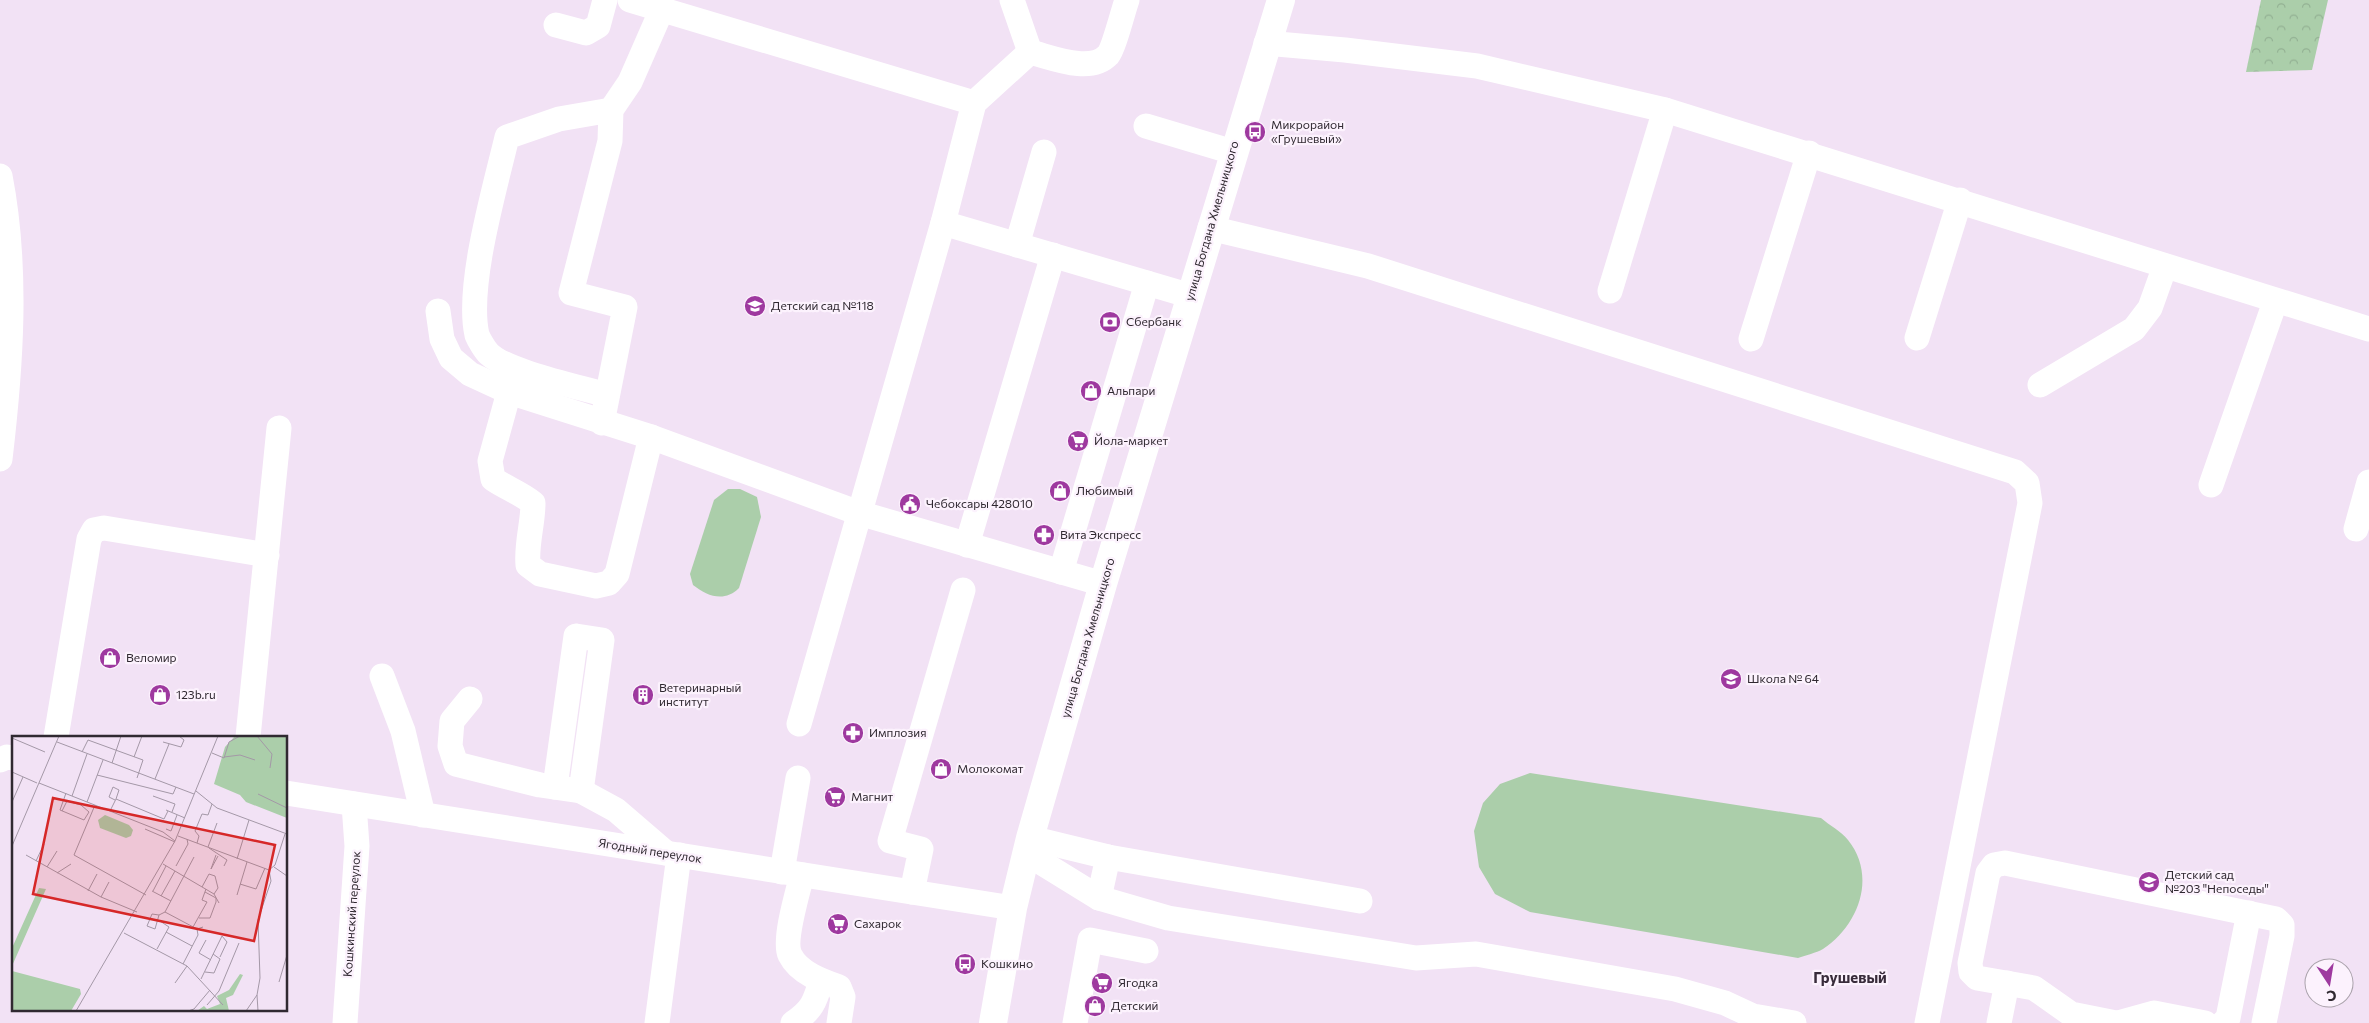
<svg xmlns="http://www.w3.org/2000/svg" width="2369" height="1023" font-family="Commissioner,sans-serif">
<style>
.forest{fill:url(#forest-crowns)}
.pitch{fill:#abceaa}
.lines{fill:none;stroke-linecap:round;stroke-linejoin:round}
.minor{stroke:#fff;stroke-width:25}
.major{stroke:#fff;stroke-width:28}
.labels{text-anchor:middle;stroke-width:4.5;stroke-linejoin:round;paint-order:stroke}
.poi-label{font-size:12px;fill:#302931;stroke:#fcf2fd;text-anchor:start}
.street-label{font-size:12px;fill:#302931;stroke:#fcf2fd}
.quarter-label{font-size:15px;font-weight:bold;fill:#392c3b;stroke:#fcf2fd}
.inset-road{fill:none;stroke:#a498a7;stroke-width:1}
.view{fill:#d62828;fill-opacity:0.15;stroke:#d62828;stroke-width:2.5}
.inset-edge{fill:none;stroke:#302931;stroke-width:2.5}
</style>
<defs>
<pattern id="forest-crowns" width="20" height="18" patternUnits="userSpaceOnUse" patternTransform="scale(1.25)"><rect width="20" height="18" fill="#abceaa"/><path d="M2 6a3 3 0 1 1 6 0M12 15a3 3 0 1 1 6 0" fill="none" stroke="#93b193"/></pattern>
</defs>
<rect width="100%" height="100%" fill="#f2e2f5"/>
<!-- forest -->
<polygon class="forest" points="2261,0 2328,0 2312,70 2246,72"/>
<!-- pitch -->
<g class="pitch">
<path d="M728,489h12l17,8 4,20 -22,71c-15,15 -32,8 -46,-3l-3,-11 24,-74z"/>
<path d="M1530,773l291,45c8,7 20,13 27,22 29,36 11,85 -25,109 -7,4 -17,6 -25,9l-268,-46 -35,-18 -16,-27 -5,-36 9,-28 17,-19z"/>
</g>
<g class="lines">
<!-- minor -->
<g class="minor">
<polyline points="630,0 974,103"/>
<polyline points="1012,0 1030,52"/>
<polyline points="556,25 586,33 598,26 605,0"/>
<polyline points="1266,43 1345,50 1477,66 1665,110 2369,329"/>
<polyline points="1146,126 1233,152"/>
<path d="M0,176c18,93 11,190 0,283"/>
<polyline points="943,223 1191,296"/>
<polyline points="1210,228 1368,266 2015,472 2027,483 2030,503 1927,1023"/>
<polyline points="1017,245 1044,152"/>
<polyline points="1610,291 1665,110"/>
<polyline points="438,311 442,339 451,358 470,374 509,392 651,437 859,513 1103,584"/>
<polyline points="1917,338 1960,200"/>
<polyline points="1751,339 1809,153"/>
<polyline points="2040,385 2134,329 2150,308 2165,266"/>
<path d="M509,392l-19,69 3,18c13,9 28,14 40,24 0,21 -7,41 -5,62l12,9 56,12 13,-3 8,-9 34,-137"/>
<path d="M607,395c-27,-8 -99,-23 -118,-41 -4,-4 -10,-14 -12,-19 -11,-49 18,-147 30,-198l52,-18 52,-9"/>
<polyline points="602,423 625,307 571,293 610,141 611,110 630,82 662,9"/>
<polyline points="2211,485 2275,302"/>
<polyline points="2356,529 2369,482"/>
<polyline points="967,545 1053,255"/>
<polyline points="1061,572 1147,283"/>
<polyline points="382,676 403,731 423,815"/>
<polyline points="470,699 452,721 450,746 456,764 540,785 581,791 616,810 666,853"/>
<path d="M799,724l144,-501 31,-120 56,-51c21,5 60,22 78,3 6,-7 15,-44 19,-55"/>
<polyline points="56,737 89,539 94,530 104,528 267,555"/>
<polyline points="248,737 279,428"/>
<polyline points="0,760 7,757 14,758"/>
<polyline points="555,787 576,636 602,640 581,791"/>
<polyline points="286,793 1013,908"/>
<polyline points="1030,838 1108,857 1360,901"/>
<polyline points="1026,853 1099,898 1168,918 1416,958 1476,954 1675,989 1725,1003 1753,1016 1794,1023"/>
<polyline points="782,872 798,778"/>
<path d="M802,875c-4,16 -19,66 -12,80 9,18 32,26 49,32l4,10 -4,26"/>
<polyline points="912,892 921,849 890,841 963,590"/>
<polyline points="1099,898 1108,857"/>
<polyline points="345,1023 357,846 354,804"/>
<polyline points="657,1023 679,855"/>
<path d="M793,1023c19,-13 22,-21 28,-42"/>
<polyline points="1075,1023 1090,940 1146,951"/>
<polyline points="1999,1023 2007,983"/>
<polyline points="2116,1023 2071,1014 2034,988 1977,978 1971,972 1970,963 1988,873 1994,865 2005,863 2276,919 2282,925 2282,936 2264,1023"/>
<polyline points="2118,1023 2154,1013 2205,1023"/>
<polyline points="2223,1023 2228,1018 2249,913"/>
</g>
<!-- major -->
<polyline class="major" points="993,1023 1013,908 1030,838 1103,584 1281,0"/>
</g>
<!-- icons -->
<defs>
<g id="bus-disc" transform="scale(1.125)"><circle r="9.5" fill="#9e399f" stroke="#fcf2fd"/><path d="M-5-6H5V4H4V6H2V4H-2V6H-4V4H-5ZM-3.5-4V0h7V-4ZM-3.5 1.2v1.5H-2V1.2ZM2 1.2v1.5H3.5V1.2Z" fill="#fff"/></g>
<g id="school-disc" transform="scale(1.125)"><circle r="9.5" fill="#9e399f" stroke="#fcf2fd"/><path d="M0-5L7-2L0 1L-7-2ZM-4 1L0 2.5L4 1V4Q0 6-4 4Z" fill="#fff"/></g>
<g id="bank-disc" transform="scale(1.125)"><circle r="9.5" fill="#9e399f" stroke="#fcf2fd"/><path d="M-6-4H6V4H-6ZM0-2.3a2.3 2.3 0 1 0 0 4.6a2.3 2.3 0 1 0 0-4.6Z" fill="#fff"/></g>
<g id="shop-disc" transform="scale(1.125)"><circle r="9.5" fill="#9e399f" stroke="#fcf2fd"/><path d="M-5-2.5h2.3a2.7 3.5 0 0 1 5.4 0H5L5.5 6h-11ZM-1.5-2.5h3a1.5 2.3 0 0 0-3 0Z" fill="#fff"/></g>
<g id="supermarket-disc" transform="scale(1.125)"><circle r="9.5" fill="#9e399f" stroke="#fcf2fd"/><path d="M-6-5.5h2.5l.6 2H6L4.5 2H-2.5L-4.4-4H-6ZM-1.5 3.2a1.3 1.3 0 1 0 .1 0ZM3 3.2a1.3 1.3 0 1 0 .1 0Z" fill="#fff"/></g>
<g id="civic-disc" transform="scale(1.125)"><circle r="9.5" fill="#9e399f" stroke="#fcf2fd"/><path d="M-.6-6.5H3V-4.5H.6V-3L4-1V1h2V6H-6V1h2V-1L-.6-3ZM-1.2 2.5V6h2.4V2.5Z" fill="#fff"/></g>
<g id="pharmacy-disc" transform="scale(1.125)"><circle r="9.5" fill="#9e399f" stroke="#fcf2fd"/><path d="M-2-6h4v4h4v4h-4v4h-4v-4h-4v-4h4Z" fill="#fff"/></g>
<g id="building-disc" transform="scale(1.125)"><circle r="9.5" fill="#9e399f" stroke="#fcf2fd"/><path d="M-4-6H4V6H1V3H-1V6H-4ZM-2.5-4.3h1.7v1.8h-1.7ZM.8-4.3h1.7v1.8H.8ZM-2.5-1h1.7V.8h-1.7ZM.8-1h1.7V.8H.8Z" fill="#fff"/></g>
</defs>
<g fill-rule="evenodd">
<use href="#bus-disc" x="1255" y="132"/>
<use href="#school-disc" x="755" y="306"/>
<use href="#bank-disc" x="1110" y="322"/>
<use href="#shop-disc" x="1091" y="391"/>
<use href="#supermarket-disc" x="1078" y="441"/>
<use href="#shop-disc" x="1060" y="491"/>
<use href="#civic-disc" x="910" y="504"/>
<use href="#pharmacy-disc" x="1044" y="535"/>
<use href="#shop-disc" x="110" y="658"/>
<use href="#school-disc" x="1731" y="679"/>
<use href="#shop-disc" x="160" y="695"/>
<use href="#building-disc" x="643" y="695"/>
<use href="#pharmacy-disc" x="853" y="733"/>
<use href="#shop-disc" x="941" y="769"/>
<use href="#supermarket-disc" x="835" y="797"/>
<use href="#school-disc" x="2149" y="882"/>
<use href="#supermarket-disc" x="838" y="924"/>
<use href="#bus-disc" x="965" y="964"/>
<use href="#supermarket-disc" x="1102" y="983"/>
<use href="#shop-disc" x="1095" y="1006"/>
</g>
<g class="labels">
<!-- poi labels -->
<g class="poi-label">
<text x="1271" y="129">Микрорайон<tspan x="1271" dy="14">«Грушевый»</tspan></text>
<text x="771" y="310">Детский сад №118</text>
<text x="1126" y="326">Сбербанк</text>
<text x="1107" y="395">Альпари</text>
<text x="1094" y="445">Йола-маркет</text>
<text x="1076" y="495">Любимый</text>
<text x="926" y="508">Чебоксары 428010</text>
<text x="1060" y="539">Вита Экспресс</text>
<text x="126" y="662">Веломир</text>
<text x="1747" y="683">Школа № 64</text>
<text x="659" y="692">Ветеринарный<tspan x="659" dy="14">институт</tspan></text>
<text x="176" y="699">123b.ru</text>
<text x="869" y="737">Имплозия</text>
<text x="957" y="773">Молокомат</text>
<text x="851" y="801">Магнит</text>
<text x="2165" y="879">Детский сад<tspan x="2165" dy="14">№203 "Непоседы"</tspan></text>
<text x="854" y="928">Сахарок</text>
<text x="981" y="968">Кошкино</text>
<text x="1118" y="987">Ягодка</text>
<text x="1111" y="1010">Детский</text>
</g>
<!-- street labels -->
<g class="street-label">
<text transform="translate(1212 221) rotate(-74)" y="4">улица Богдана Хмельницкого</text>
<text transform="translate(1088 638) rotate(-74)" y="4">улица Богдана Хмельницкого</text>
<text transform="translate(650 851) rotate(9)" y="4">Ягодный переулок</text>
<text transform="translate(352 914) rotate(-86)" y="4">Кошкинский переулок</text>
</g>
<!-- quarter labels -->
<g class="quarter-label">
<text x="1850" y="983">Грушевый</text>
</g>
</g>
<!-- overview -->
<g transform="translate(12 736)">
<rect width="275" height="275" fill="#f2e2f5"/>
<path d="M27,152l7,1 -34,77v-18zM0,235l68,18 1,5 -10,17h-59zM228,238l3,1 -10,20 -7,3 3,13h-32l7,-5 3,3 13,-5 -3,-8 12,-6z" fill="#abceaa"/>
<path d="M223,0h52v82l-41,-16 -6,-7 -26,-11 11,-37z" fill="#abceaa"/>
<path d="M93,79l24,10 4,5 -2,6 -5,2 -26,-10 -2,-8z" fill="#abceaa"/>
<path class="inset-road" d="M245,0l15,18 -2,14M0,2l33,14M45,6l137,52M151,6l18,5 3,-7 -5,-4M70,16l6,-12 55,20 -6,18M200,17l12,5 5,-16 11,-6M122,21l8,-21M212,21l16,-2 15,5M100,27l9,-27M0,36l25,11M85,39l76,19 3,-7M143,43l14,-35M27,47l124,49 12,9M184,55l21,17 70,26M246,58l29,14M60,60l15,-42M141,60l22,8 -3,8M104,63l48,20 4,-8M0,66l11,-25M75,66l16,-42M83,69l-21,50 72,40M154,74l19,8M50,75l5,-10 14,4 8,7 -5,8 -24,-10 6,-17M98,75l6,-12 3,-9 -6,-3 -4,10 6,3M133,93l30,13M154,93l5,2 6,-16M166,100l91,34M185,107l2,-7 -4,-5 7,-17 6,1 4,-11M0,110l47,-110M196,111l9,-24M197,112l18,12 -3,6M14,119l75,42 36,15M204,119l-5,14 7,-13M225,123l12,-39M24,125l8,-17M151,128l51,30 5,9M164,130l12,-22 -1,-5M35,131l10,-16M262,131l13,9M257,134l6,-5 10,-31M45,137l14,-9M228,148l16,5 9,-21M190,151l7,-13 6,2 3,12 -4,6M76,155l9,-17M140,155l19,10M141,155l13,-25M225,159l10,-33M149,160l14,-25M89,161l8,-15M153,176l32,17 6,-2M147,179l-4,14 -8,-3 5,-12 7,1 6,-3 29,-55M187,182h11l6,-16v-4l-11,-6M181,191l14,-25 -5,-2 4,-11M154,196l26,14M112,197l63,33 36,39M275,198v19M194,204l-7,13 12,7M145,213l12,-22 -9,-6M171,228l15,-29 -1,-6M193,236l9,1 6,-14 -7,-5M189,243l21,-43 5,6 -7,15M267,246l8,-27M163,247l12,-17M245,259l3,-17 -2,-58 13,-39 -2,-11M195,269l12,-14 20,-48M64,275l99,-170 43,-105M176,275l6,-2 16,-19M234,275l11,-16 1,16"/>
<path class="view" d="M41,62l222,47 -21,96 -221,-47z"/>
<rect width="275" height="275" class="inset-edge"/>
</g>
<!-- north arrow -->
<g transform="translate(2329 983) rotate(168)"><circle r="24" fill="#fcf2fd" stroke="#aaa2ab"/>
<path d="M0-4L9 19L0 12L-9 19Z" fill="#9e399f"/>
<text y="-8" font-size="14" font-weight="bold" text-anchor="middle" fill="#302931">С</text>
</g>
</svg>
